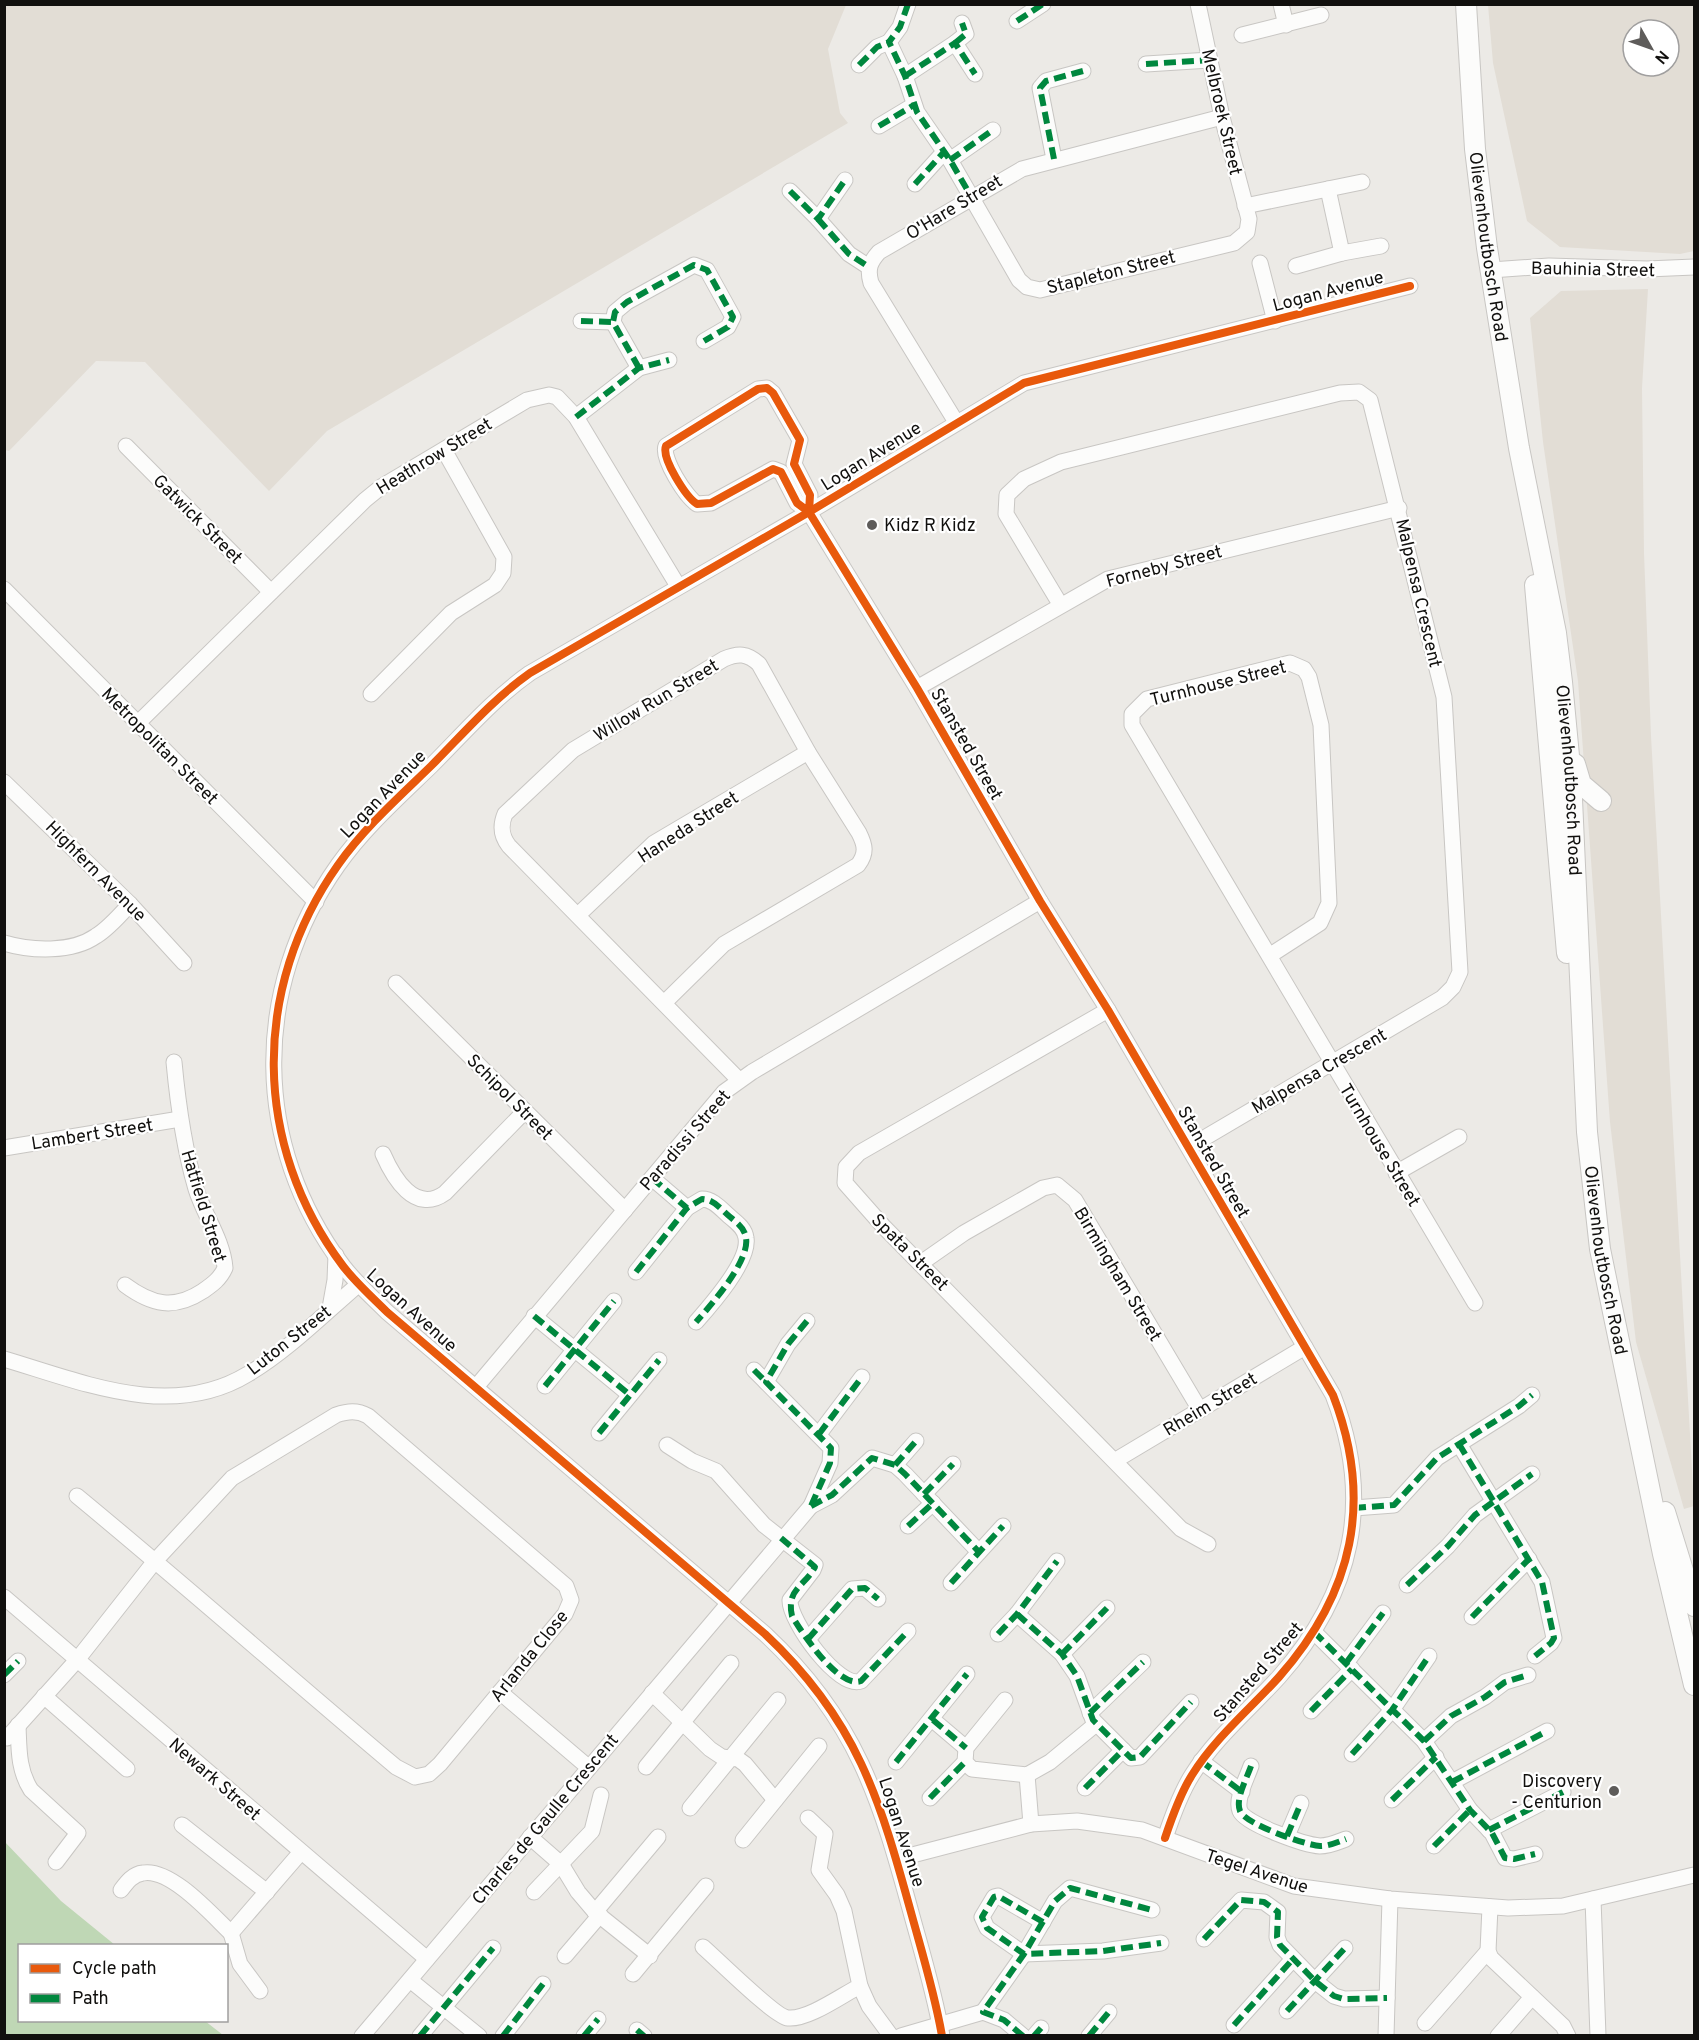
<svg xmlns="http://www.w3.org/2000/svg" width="1699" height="2040" font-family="Overpass,sans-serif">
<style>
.built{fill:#e2ddd5;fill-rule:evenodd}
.green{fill:#bfd7b5}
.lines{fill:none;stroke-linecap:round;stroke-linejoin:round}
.minor-casing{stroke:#c8c6c3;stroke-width:17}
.major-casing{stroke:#c8c6c3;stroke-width:22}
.minor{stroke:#fcfcfb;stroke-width:15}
.major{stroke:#fcfcfb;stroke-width:20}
.quiet{stroke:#00873e;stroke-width:6;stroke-dasharray:12 6;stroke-linecap:butt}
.cycleway-casing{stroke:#fff;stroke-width:11}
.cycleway{stroke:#e8590c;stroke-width:8}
.poi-dot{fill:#5e5c5a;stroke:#fff;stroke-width:2}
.labels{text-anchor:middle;stroke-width:4.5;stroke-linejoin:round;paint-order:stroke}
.street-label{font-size:18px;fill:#11100e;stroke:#fff}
.poi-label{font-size:18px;fill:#11100e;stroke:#fff;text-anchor:start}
</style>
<rect width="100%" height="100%" fill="#eceae6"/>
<!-- built -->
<g class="built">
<polygon points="5,4 846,5 828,49 840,113 848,123 327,431 269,491 145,362 96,361 9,451 5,450"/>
<path d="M1488,5h206v246l-14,3 -120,-7 -33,-26 -34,-158zM1633,30h36v36h-36z"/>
<polygon points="1648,289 1642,388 1644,553 1651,736 1694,1506 1684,1509 1636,1342 1610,1122 1578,681 1543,442 1530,318 1561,291"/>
</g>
<!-- green -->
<polygon class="green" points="4,1841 61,1901 115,1945 20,1946 20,2020 205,2021 223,2035 5,2035"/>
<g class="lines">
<!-- minor casing -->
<g class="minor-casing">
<g id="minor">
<polyline points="908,4 900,27 889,42 905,76 917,112 950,160 1019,280 1027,287 1040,290 1234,243 1247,232 1249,219 1222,117 1198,4"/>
<polyline points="1281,4 1286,25"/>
<polyline points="1017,21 1043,4"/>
<polyline points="1242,35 1321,15"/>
<polyline points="955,43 966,34 962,23"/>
<polyline points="1146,64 1210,60"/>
<polyline points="859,65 877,47 889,42"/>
<polyline points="905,76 955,43 975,74"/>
<polyline points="879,126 914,105"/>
<polyline points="1054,159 1040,88 1046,81 1083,71"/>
<polyline points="950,160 993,130"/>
<polyline points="915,184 944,152"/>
<polyline points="1328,189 1342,253 1381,246"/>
<polyline points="790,191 818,219 845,180"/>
<polyline points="1245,206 1362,182"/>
<polyline points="818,219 849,254 869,267"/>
<polyline points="1260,263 1275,321"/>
<polyline points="1296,266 1342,253"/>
<polyline points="1491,270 1549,266 1647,269 1694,267"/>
<polyline points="581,321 613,322"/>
<polyline points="639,368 613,322 615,312 627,302 694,265 707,270 733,317 728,327 704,341"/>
<polyline points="576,417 639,368 669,360"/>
<path d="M956,422l-85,-139c-4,-14 -1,-21 8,-31l143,-83 200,-52"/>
<polyline points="126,446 271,592"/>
<path d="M809,512l1,-17 -16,-31 6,-24 -27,-47 -6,-5 -9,1 -92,57c-5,12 20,51 31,58l14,-1 62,-34 8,3 16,31 12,9 108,176 123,213 68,109 225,385c41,106 20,198 -54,282 -29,32 -64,61 -87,98 -12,19 -20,42 -27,63"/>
<polyline points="4,589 316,902"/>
<polyline points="1060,604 1006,514 1007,495 1024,479 1061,462 1340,393 1359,392 1370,400 1444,697 1460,972 1453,987 1442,998 1189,1147"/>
<polyline points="917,688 1108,579 1399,508"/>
<polyline points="371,694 451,613 495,585 503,573 504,557 444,450"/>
<polyline points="138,723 365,500 381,487 527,400 549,395 557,397 576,417 678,586"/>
<polyline points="4,782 130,904 184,963"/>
<polyline points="578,915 654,843 808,752"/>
<path d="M4,943c27,8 68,10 92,-7 13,-8 24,-21 34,-32"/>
<polyline points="1269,956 1320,923 1329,903 1321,725 1309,677 1304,669 1290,663 1147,699 1132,714 1132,725 1475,1303"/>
<polyline points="396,983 625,1210"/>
<path d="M664,1003l60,-59 134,-79c9,-12 7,-20 1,-32l-51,-81 -49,-88c-12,-11 -21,-11 -35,-5l-151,91 -68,64c-5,12 -4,22 4,32l230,234"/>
<polyline points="1108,1010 859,1153 846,1167 845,1183 883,1226 1181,1529 1208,1544"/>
<polyline points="4,1148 180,1119"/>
<path d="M383,1154c10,23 32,61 62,39l79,-81"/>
<polyline points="1396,1173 1459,1137"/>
<path d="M652,1178l35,30 15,-9c11,0 19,10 27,17 7,6 16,12 17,22 4,23 -35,67 -50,84"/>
<polyline points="921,1263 964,1233 1043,1188 1057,1185 1075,1200 1200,1410"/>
<polyline points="636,1272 687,1208"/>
<path d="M125,1285c27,20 49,25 78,6 10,-7 17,-12 22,-23 -2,-28 -21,-53 -29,-79 -12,-41 -18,-84 -22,-127"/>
<polyline points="330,1308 335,1280 336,1255"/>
<polyline points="534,1316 630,1395"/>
<path d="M4,1359c78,23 167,62 244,15 38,-22 77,-61 111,-90"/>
<polyline points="754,1370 766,1382"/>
<polyline points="545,1386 614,1301"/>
<polyline points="476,1387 724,1092 752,1072 1040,901"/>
<polyline points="599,1433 659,1360"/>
<polyline points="819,1434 862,1377"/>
<polyline points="1459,1444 1542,1582 1554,1638 1551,1643 1535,1656"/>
<path d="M667,1445l25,16 24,10 48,54 51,40 -2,5 -23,30c-1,21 49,90 71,81l47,-50"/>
<polyline points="1116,1460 1305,1347"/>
<polyline points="895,1465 916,1441"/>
<polyline points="924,1494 953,1464"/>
<polyline points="811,1506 832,1495 872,1458 895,1465 905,1474 979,1552"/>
<polyline points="1354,1508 1394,1505 1437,1458 1519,1406 1532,1395"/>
<polyline points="908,1526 933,1503"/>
<polyline points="951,1583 1003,1526"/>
<polyline points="1407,1585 1448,1546 1475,1515 1532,1474"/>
<polyline points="4,1597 427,1959"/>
<polyline points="1017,1614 1062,1654 1077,1676 1093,1720 1131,1758 1140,1757 1191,1702"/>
<polyline points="1472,1617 1529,1559"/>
<polyline points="1314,1632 1424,1741 1470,1810 1492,1833 1505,1858 1514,1859 1535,1854"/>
<polyline points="998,1634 1017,1614 1057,1561"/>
<polyline points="808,1639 852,1589 865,1588 878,1599"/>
<polyline points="1062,1654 1107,1608"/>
<polyline points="1346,1663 1383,1613"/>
<polyline points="4,1675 18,1661"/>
<polyline points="500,1692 588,1767"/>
<polyline points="652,1693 710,1749 722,1757 738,1759 745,1764 775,1800"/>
<polyline points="44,1696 127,1769"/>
<polyline points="1005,1700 966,1748 965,1762 972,1769 1027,1775 1050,1762 1096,1724"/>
<polyline points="1311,1711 1352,1669"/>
<polyline points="1090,1713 1143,1662"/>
<polyline points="933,1720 966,1748"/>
<path d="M18,1725c1,23 0,45 13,65l47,43 -22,29"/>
<path d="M7,1738l70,-78 78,-99 77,-83 104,-63c12,-4 21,-5 32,1l198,170 5,14 -6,14 -125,150 -11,10 -14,3 -19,-10c-107,-90 -211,-182 -319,-271"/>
<polyline points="1424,1741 1451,1716 1485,1697 1505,1682 1528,1675"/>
<polyline points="1352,1754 1392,1710 1429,1656"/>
<polyline points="1201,1761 1242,1792"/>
<polyline points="896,1762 967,1674"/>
<path d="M1251,1766c-4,12 -16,33 -11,45 5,13 65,34 80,35 9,0 18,-4 26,-7"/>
<polyline points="646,1767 731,1663"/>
<polyline points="1027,1775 1031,1824"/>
<polyline points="1452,1782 1547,1731"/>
<polyline points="1085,1788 1123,1750"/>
<polyline points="930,1798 965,1762"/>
<polyline points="1392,1800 1436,1757"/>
<polyline points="690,1808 778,1700"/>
<polyline points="182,1825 267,1892"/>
<polyline points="1489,1830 1563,1792"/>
<polyline points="1287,1836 1301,1803"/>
<polyline points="530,1837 561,1864 578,1892 595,1912 650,1956"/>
<polyline points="743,1840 819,1746"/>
<polyline points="1434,1846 1470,1810"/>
<polyline points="897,1859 1031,1824 1077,1821 1142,1830 1294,1886 1390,1899 1508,1908 1563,1906 1694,1875"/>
<path d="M121,1890c6,-8 12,-16 22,-17 28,-5 69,42 88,60"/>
<polyline points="534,1892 592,1831 601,1795"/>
<polyline points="1593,1899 1598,2036"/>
<polyline points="1490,1907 1488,1951 1491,1958 1563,2026 1568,2036"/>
<polyline points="595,1912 658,1837"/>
<polyline points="1043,1922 998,1896 994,1897 982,1917 987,1928 1024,1954 1103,1951 1161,1943"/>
<polyline points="231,1933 301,1852"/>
<polyline points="231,1933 240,1964 260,1991"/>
<polyline points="1204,1939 1241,1900 1264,1902 1278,1912 1277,1937 1280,1945 1315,1981 1334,1996 1344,1999 1387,1998"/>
<path d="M703,1947c14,12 72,70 85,71 20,2 54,-23 72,-32l-16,-75 -7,-16 -18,-25 6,-36 -17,-16"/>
<polyline points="565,1956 600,1915"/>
<polyline points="633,1974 706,1886"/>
<polyline points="410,1980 479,2036"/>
<polyline points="860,1986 869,2006 891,2036"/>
<polyline points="1287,2011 1345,1948"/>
<polyline points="983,2012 1024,1954 1055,1901 1070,1888 1152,1910"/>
<polyline points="1425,2023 1488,1951"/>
<polyline points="1234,2025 1293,1959"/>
<polyline points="637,2030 644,2036"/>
<polyline points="362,2036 811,1506 830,1463 831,1448 766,1382 788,1344 807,1321"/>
<polyline points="420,2036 493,1948"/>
<polyline points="503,2036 543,1984"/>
<polyline points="584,2036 598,2019"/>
<polyline points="901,2036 983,2012 1004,2020 1023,2036"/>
<path d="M942,2036c-7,-41 -19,-80 -30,-120 -32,-117 -55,-196 -147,-282l-378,-322c-15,-15 -31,-29 -44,-46 -91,-121 -92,-278 -5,-401 26,-37 61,-68 93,-99 32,-32 62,-67 99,-93l279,-161 215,-129 386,-97"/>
<polyline points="1034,2036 1041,2028"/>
<polyline points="1089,2036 1109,2012"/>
<polyline points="1386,2036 1390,1899"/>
<polyline points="1498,2036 1532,1997"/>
</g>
</g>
<!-- major casing -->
<g class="major-casing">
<g id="major">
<path id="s1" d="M1466,4l9,145 12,99 32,200 37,185 6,49 9,95 16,355 13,117 63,305 31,131"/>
<polyline points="1535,585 1567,953"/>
<polyline points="1575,764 1581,784 1601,801"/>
<polyline points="1665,1512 1694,1606"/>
</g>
</g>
<!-- minor -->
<use href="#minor" class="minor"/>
<!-- major -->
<use href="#major" class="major"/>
<!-- quiet -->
<g class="quiet">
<polyline points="908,4 900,27 889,42 905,76 917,112 950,160 972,198"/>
<polyline points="1017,21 1043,4"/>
<polyline points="955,43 966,34 962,23"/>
<polyline points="1146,64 1210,60"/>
<polyline points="859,65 877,47 889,42"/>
<polyline points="905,76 955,43 975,74"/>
<polyline points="879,126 914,105"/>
<polyline points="1054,159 1040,88 1046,81 1083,71"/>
<polyline points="950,160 993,130"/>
<polyline points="915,184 944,152"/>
<polyline points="790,191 818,219 845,180"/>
<polyline points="818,219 849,254 869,267"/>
<polyline points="581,321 613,322"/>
<polyline points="639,368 613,322 615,312 627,302 694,265 707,270 733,317 728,327 704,341"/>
<polyline points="576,417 639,368 669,360"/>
<path d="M652,1178l35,30 15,-9c11,0 19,10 27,17 7,6 16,12 17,22 4,23 -35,67 -50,84"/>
<polyline points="636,1272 687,1208"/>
<polyline points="534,1316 630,1395"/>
<polyline points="807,1321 788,1344 766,1382 831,1448 830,1463 811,1506"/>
<polyline points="754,1370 766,1382"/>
<polyline points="545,1386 614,1301"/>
<polyline points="599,1433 659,1360"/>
<polyline points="819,1434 862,1377"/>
<polyline points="1459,1444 1542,1582 1554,1638 1551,1643 1535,1656"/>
<polyline points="895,1465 916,1441"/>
<polyline points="924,1494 953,1464"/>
<polyline points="811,1506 832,1495 872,1458 895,1465 905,1474 979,1552"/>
<polyline points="1354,1508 1394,1505 1437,1458 1519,1406 1532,1395"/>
<polyline points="908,1526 933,1503"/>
<path d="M781,1538l34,29c-11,20 -29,22 -23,49 10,17 47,73 69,65l47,-50"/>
<polyline points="951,1583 1003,1526"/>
<polyline points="1407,1585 1448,1546 1475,1515 1532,1474"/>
<polyline points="1017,1614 1062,1654 1077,1676 1093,1720 1131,1758 1140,1757 1191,1702"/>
<polyline points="1472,1617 1529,1559"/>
<polyline points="1314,1632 1424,1741 1470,1810 1492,1833 1505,1858 1514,1859 1535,1854"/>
<polyline points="998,1634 1017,1614 1057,1561"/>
<polyline points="808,1639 852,1589 865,1588 878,1599"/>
<polyline points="1062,1654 1107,1608"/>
<polyline points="1346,1663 1383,1613"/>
<polyline points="4,1675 18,1661"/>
<polyline points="1311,1711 1352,1669"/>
<polyline points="1090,1713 1143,1662"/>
<polyline points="933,1720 966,1748"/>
<polyline points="1424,1741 1451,1716 1485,1697 1505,1682 1528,1675"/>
<polyline points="1352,1754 1392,1710 1429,1656"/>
<polyline points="1201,1761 1242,1792"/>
<polyline points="896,1762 967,1674"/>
<path d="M1251,1766c-4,12 -16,33 -11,45 5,13 65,34 80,35 9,0 18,-4 26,-7"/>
<polyline points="1452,1782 1547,1731"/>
<polyline points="1085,1788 1123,1750"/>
<polyline points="930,1798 965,1762"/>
<polyline points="1392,1800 1436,1757"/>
<polyline points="1489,1830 1563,1792"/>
<polyline points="1287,1836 1301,1803"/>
<polyline points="1434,1846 1470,1810"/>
<polyline points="1043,1922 998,1896 994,1897 982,1917 987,1928 1024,1954 1103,1951 1161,1943"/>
<polyline points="1204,1939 1241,1900 1264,1902 1278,1912 1277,1937 1280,1945 1315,1981 1334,1996 1344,1999 1387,1998"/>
<polyline points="1287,2011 1345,1948"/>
<polyline points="1234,2025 1293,1959"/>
<polyline points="637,2030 644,2036"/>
<polyline points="420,2036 493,1948"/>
<polyline points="503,2036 543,1984"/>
<polyline points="584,2036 598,2019"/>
<polyline points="1023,2036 1004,2020 983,2012 1024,1954 1055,1901 1070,1888 1152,1910"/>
<polyline points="1034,2036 1041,2028"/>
<polyline points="1089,2036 1109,2012"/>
</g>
<!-- cycleway casing -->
<g class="cycleway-casing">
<g id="cycleway">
<path d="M809,512l1,-17 -16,-31 6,-24 -27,-47 -6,-5 -9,1 -92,57c-5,12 20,51 31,58l14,-1 62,-34 8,3 16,31 12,9 108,176 123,213 68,109 225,385c41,106 20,198 -54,282 -29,32 -64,61 -87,98 -12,19 -20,42 -27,63"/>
<path d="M942,2036c-7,-41 -19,-80 -30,-120 -32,-117 -55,-196 -147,-282l-378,-322c-15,-15 -31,-29 -44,-46 -91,-121 -92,-278 -5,-401 26,-37 61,-68 93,-99 32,-32 62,-67 99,-93l279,-161 215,-129 386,-97"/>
</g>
</g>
<!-- cycleway -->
<use href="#cycleway" class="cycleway"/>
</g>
<!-- markers -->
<g class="poi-dot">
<circle cx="872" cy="525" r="6"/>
<circle cx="1614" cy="1791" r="6"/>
</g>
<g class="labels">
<!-- street labels -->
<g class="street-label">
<text transform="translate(1222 112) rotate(77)" y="6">Melbroek Street</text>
<text transform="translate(954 207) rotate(-31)" y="6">O'Hare Street</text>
<text dy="6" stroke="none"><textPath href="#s1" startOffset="244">Olievenhoutbosch Road</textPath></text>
<text transform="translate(1593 269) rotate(1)" y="6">Bauhinia Street</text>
<text transform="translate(1111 272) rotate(-14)" y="6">Stapleton Street</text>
<text transform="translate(1328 291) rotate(-15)" y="6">Logan Avenue</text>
<text transform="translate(434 456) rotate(-31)" y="6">Heathrow Street</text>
<text transform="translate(871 456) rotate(-32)" y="6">Logan Avenue</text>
<text transform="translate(198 519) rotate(45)" y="6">Gatwick Street</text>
<text transform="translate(1164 566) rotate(-15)" y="6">Forneby Street</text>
<text transform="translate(1419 593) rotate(77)" y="6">Malpensa Crescent</text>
<text transform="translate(1218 683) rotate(-14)" y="6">Turnhouse Street</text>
<text transform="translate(656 700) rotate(-31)" y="6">Willow Run Street</text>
<text transform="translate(967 744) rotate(60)" y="6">Stansted Street</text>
<text transform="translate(160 746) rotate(45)" y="6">Metropolitan Street</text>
<text dy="6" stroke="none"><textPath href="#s1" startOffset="784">Olievenhoutbosch Road</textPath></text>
<text transform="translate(383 794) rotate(-46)" y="6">Logan Avenue</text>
<text transform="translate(688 827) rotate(-33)" y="6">Haneda Street</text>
<text transform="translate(96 871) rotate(45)" y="6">Highfern Avenue</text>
<text transform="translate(1319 1071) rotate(-30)" y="6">Malpensa Crescent</text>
<text transform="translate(510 1097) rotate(45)" y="6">Schipol Street</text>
<text transform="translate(92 1134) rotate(-9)" y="6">Lambert Street</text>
<text transform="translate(685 1140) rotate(-49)" y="6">Paradissi Street</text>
<text transform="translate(1380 1145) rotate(59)" y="6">Turnhouse Street</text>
<text transform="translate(1214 1162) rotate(60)" y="6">Stansted Street</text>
<text transform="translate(204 1206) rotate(73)" y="6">Hatfield Street</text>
<text transform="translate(910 1252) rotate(45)" y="6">Spata Street</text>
<text dy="6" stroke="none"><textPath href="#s1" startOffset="1266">Olievenhoutbosch Road</textPath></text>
<text transform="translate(1118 1274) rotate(59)" y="6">Birmingham Street</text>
<text transform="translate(412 1310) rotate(42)" y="6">Logan Avenue</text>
<text transform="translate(289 1340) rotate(-38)" y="6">Luton Street</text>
<text transform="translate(1210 1404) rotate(-31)" y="6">Rheim Street</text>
<text transform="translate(529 1656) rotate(-51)" y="6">Arlanda Close</text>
<text transform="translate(1258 1672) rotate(-49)" y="6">Stansted Street</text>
<text transform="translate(215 1779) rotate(41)" y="6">Newark Street</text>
<text transform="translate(545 1819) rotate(-50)" y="6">Charles de Gaulle Crescent</text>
<text transform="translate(902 1832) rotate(72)" y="6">Logan Avenue</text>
<text transform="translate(1257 1871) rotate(18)" y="6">Tegel Avenue</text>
</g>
<!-- poi labels -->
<g class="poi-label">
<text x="884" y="531">Kidz R Kidz</text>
<text x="1602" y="1787" text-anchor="end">Discovery<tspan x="1602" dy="21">- Centurion</tspan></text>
</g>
</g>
<!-- border -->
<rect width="1699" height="2040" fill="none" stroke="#11100e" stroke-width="12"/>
<!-- legend -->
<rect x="18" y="1944" width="210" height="78" fill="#ffffff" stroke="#a09f9f" stroke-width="1.5"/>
<rect x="30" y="1964" width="30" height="9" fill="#e8590c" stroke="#a09f9f" stroke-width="1.5"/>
<text x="72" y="1974" font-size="18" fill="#11100e">Cycle path</text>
<rect x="30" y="1994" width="30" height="9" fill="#00873e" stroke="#a09f9f" stroke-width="1.5"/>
<text x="72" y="2004" font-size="18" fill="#11100e">Path</text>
<!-- north arrow -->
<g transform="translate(1651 48) rotate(130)"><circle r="28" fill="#ffffff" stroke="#a09f9f" stroke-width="1.5"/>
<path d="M0-4.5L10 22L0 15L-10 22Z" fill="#5e5c5a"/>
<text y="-9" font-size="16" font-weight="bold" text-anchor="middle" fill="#11100e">N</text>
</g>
</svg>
